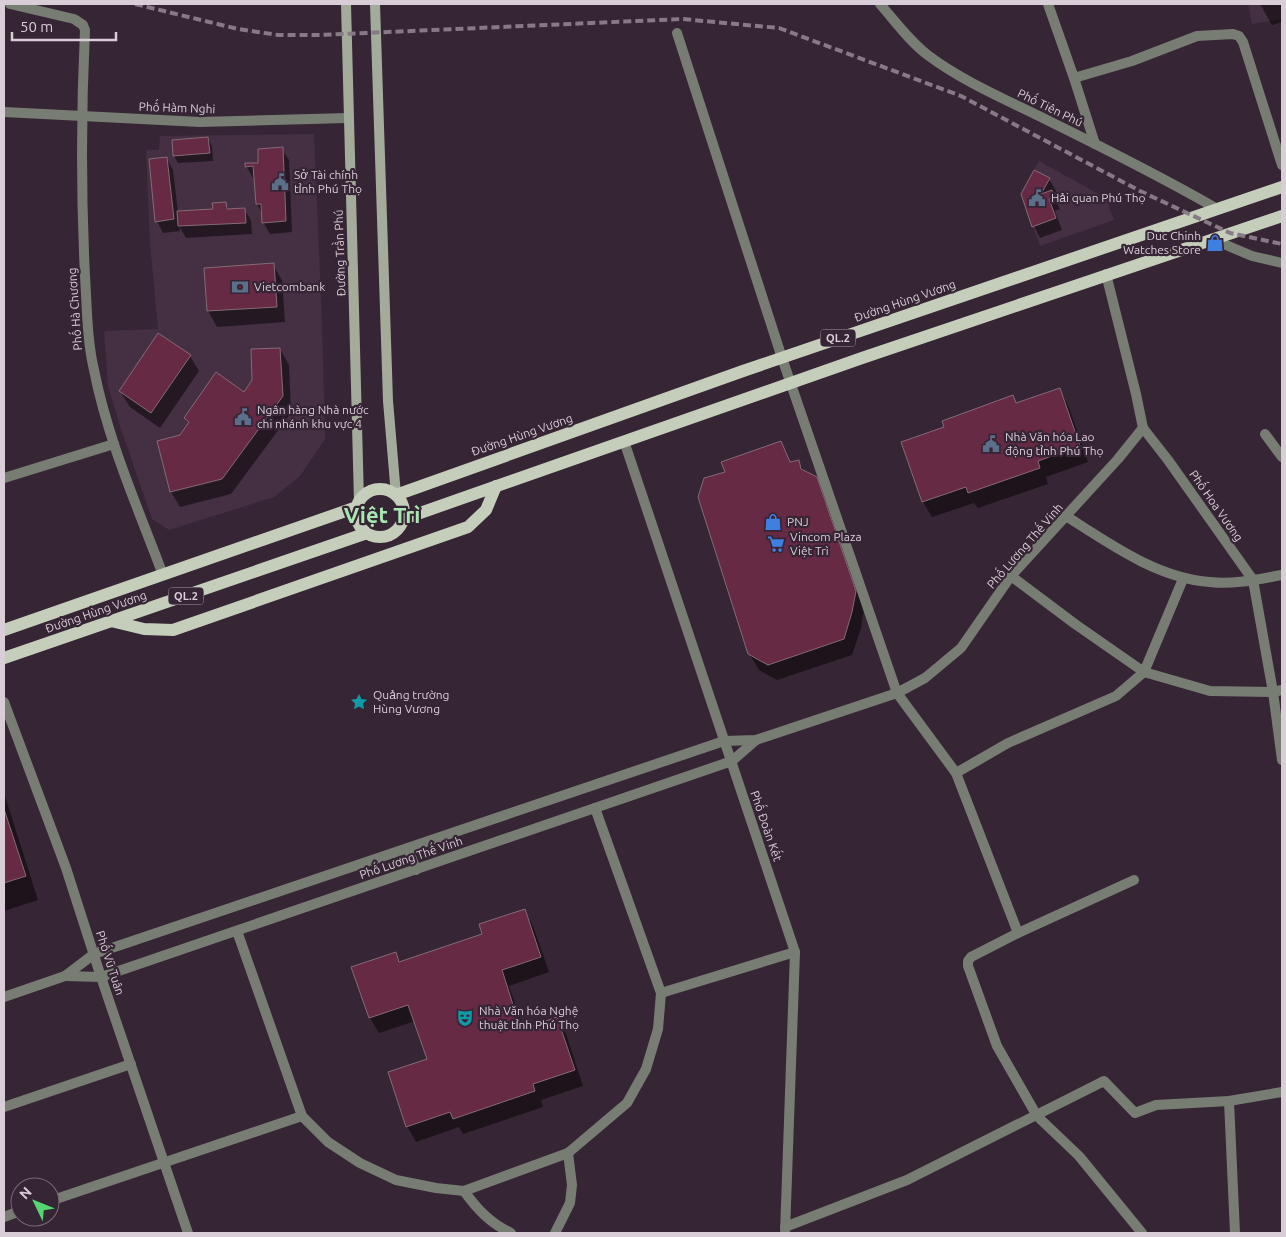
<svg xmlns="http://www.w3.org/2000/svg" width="1286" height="1237" font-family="Ubuntu,sans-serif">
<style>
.built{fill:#443042}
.shadow{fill:#0007}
.building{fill:#672a45;stroke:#856b74}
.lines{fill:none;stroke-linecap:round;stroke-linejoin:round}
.minor{stroke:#787d73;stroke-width:10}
.tertiary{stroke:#787d73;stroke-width:10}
.secondary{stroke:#a3ab9b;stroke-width:10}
.primary{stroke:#c4ceba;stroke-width:12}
.rail{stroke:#877986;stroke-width:4;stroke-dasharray:8 4;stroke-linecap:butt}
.labels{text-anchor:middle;stroke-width:4.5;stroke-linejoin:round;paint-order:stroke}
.shield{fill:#362534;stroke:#a89ba7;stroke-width:1}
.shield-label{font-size:11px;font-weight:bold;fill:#d9ced8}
.street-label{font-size:12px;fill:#d9ced8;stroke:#362534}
.poi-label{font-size:12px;fill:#d9ced8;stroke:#362534;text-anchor:start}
.town-label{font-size:22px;font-weight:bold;fill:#a8e8b0;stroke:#362534}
</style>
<rect width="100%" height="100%" fill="#362534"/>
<!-- built -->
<g class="built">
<polygon points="1248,4 1282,4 1282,19 1252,24"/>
<polygon points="314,134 322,322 325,439 300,476 274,497 169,530 152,519 121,429 108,386 104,331 158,329 150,244 146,150 159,150 160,136"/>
<polygon points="1039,161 1106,198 1114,220 1040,246 1021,194"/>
</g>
<!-- shadow -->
<g class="shadow">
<polygon points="1260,4 1282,4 1282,22 1272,25"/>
<polygon points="208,138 212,146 213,161 178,163 174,156 173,141"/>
<polygon points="282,149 289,160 292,232 270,234 263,222 262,214 257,204 255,178 253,178 246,166 260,164"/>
<polygon points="167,159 173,170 178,212 214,210 226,204 229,210 244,209 251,220 252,234 186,238 179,226 180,231 163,233 157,221"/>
<polygon points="1049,179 1056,191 1053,195 1060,209 1055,211 1062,230 1040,238 1034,226 1022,194"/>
<polygon points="273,265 282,280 285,322 217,327 208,311 206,269"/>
<polygon points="280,349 289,365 291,413 231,494 180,507 171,492 158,442 181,436 189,424 185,418 245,393"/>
<polygon points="190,356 199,371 160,428 130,407 120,391"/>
<polygon points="1059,389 1068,405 1088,462 1046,477 1048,484 978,508 974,503 932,517 923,502 902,443"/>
<polygon points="780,443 791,463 798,461 804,472 816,478 825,494 864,608 861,628 852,655 777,680 759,670 749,653 727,473"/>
<polygon points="4,793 38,900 4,911"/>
<polygon points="524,910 533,926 549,972 509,986 524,1030 557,1019 566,1034 583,1086 541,1100 543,1107 463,1134 459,1127 416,1142 407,1126 428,1060 415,1021 379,1033 370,1018 353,968 395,954 401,963 484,934"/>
</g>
<!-- building -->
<g class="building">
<polygon points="208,137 210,153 173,156 172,140"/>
<polygon points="283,147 286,221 262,223 261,204 256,204 253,166 245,167 245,163 258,163 258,149"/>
<polygon points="167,157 174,219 155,222 149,159"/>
<polygon points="1034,170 1050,178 1041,194 1052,190 1054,197 1049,199 1056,218 1032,227 1021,194"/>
<polygon points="226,202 227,209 245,208 246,223 178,226 177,211 213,209 212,203"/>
<polygon points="274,263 277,307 207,311 204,268"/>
<polygon points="158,333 191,355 151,413 119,391"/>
<polygon points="280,348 283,396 222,479 170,492 157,441 180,435 189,422 184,418 216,372 244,392 252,380 251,349"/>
<polygon points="1060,388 1080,446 1038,461 1040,468 968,493 966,487 922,502 901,442 944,427 942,421 1013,395 1016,403"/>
<polygon points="781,441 790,462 799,460 801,469 817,477 856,591 852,612 844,639 768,665 748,654 698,497 704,478 725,472 721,462"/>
<polygon points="4,809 26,876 4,883"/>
<polygon points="525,909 541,957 502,970 521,1030 557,1017 575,1070 533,1084 535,1091 453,1119 450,1112 406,1127 388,1072 427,1059 408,1005 369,1018 351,967 396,952 399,962 482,934 479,924"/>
</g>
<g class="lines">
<!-- minor -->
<g class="minor">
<path d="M10,4l64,15 9,6 2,5c-4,82 -4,164 0,246 2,32 2,64 9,94 14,71 44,138 69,205"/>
<path d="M880,4c15,17 30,38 49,52 32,24 73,42 110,60 60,30 120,59 178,93"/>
<polyline points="1048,4 1074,78 1095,144"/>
<polyline points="677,33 782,358 897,693 956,773 1018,933"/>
<polyline points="1074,78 1132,61 1197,36 1233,34 1239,36 1243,42 1282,165"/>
<polyline points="4,112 200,122 348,118"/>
<polyline points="1212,239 1252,256 1282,263"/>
<polyline points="1106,274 1136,394 1143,428 1168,460 1253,580 1273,692 1282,760"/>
<polyline points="1265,434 1282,457"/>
<polyline points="4,478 114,444"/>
<path d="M1066,516c44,28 91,62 144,66 24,3 49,-3 72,-7"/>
<polyline points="1011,576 1075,624 1144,672 1210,691 1273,692 1282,690"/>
<polyline points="4,702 66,868 101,977 188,1233"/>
<polyline points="956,773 1008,743 1116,696 1144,672 1183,579"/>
<polyline points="408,848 416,870"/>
<polyline points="1134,880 1018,933 971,957 968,961 968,966 997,1046 1037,1116 1079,1156 1142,1233"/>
<polyline points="237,931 302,1116 328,1142 360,1163 396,1180 436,1188 464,1191 568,1153 627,1103 646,1069 658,1029 661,993 595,808"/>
<polyline points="65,976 101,977 732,761 756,740"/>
<polyline points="661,993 795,952"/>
<polyline points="4,997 65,976 94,954 724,741 756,740 897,693 925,678 961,648 1011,576 1118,459 1143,428"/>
<polyline points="1229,1101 1235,1233"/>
<polyline points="4,1107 131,1064"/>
<path d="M464,1191c13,18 26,32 47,42"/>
<polyline points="50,1201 302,1116"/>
<polyline points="4,1217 20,1211"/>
<polyline points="785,1227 907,1180 1104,1081 1135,1113 1156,1105 1229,1101 1282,1092"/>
<polyline points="555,1233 570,1203 572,1185 568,1153"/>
</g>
<!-- tertiary -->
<polyline class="tertiary" points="624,441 795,952 785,1233"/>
<!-- secondary -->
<g class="secondary">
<polyline points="346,4 359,501"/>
<polyline points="375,4 388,401 396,495"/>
</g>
<!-- primary -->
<g class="primary">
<circle cx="380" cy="513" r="24"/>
<polyline points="396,495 743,371 1282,187"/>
<polyline points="403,519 862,358 1282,216"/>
<polyline points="111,621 144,629 173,630 468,527 486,510 496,486"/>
<polyline points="4,630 357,507"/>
<polyline points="4,658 367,533"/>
</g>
<!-- rail -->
<polyline class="rail" points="135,4 238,29 278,35 320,35 682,19 779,28 961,96 1140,191 1230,233 1282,244"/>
</g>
<!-- icons -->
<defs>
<g id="civic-bare" transform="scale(1.35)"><path d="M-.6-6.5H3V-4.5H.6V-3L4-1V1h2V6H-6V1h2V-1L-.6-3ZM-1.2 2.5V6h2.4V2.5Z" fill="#5c6f8a" stroke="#362534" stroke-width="2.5" paint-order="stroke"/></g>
<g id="shop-bare" transform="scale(1.35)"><path d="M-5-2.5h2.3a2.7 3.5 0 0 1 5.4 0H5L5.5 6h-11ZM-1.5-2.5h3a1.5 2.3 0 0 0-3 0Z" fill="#3f7fe0" stroke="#362534" stroke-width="2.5" paint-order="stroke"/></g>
<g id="bank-bare" transform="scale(1.35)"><path d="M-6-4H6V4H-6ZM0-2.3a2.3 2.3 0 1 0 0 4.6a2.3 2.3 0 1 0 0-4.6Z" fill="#5c6f8a" stroke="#362534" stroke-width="2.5" paint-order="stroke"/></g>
<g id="supermarket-bare" transform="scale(1.35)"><path d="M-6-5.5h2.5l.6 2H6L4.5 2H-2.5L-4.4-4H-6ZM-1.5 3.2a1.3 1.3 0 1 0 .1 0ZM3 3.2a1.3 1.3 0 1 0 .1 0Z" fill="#3f7fe0" stroke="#362534" stroke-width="2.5" paint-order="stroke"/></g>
<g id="sight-bare" transform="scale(1.35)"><path d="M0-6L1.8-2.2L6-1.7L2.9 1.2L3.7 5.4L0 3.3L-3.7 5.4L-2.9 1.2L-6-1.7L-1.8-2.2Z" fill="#0f9aa8" stroke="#362534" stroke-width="2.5" paint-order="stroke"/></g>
<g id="theatre-bare" transform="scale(1.35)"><path d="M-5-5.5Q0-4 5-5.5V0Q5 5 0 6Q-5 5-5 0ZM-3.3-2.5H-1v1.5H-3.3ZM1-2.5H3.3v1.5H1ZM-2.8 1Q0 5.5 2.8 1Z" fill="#0f9aa8" stroke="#362534" stroke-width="2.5" paint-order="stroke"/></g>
</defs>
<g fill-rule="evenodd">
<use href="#civic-bare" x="280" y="182"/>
<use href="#civic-bare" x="1037" y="198"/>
<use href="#shop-bare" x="1215" y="243"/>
<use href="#bank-bare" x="240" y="287"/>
<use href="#civic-bare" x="243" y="417"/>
<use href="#civic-bare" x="991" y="444"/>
<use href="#shop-bare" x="773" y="522"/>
<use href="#supermarket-bare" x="776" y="544"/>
<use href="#sight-bare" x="359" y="702"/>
<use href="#theatre-bare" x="465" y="1018"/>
</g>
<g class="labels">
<!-- shield labels -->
<g class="shield">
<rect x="820.5" y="329.5" width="35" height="17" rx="4"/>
<rect x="168.5" y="587.5" width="35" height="17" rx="4"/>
</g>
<g class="shield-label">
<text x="838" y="342">QL.2</text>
<text x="186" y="600">QL.2</text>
</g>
<!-- street labels -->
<g class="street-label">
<text transform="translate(177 108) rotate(2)" y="4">Phố Hàm Nghi</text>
<text transform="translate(1050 108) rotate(26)" y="4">Phố Tiên Phú</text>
<text transform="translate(340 253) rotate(-92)" y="4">Đường Trần Phú</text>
<text transform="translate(905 301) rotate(-19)" y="4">Đường Hùng Vương</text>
<text transform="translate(75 309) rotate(-94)" y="4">Phố Hà Chương</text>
<text transform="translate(522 435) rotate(-19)" y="4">Đường Hùng Vương</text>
<text transform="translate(1216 506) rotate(55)" y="4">Phố Hoa Vương</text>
<text transform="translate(1025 546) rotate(-49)" y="4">Phố Lương Thế Vinh</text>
<text transform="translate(96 612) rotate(-19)" y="4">Đường Hùng Vương</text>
<text transform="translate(766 826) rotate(71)" y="4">Phố Đoàn Kết</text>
<text transform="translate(411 858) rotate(-19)" y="4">Phố Lương Thế Vinh</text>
<text transform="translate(110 963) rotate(72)" y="4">Phố Vũ Tuân</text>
</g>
<!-- poi labels -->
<g class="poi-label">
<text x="294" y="179">Sở Tài chính<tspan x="294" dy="14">tỉnh Phú Thọ</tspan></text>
<text x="1051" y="202">Hải quan Phú Thọ</text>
<text x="1201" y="240" text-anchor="end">Duc Chinh<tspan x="1201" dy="14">Watches Store</tspan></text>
<text x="254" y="291">Vietcombank</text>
<text x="257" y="414">Ngân hàng Nhà nước<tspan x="257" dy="14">chi nhánh khu vực 4</tspan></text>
<text x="1005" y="441">Nhà Văn hóa Lao<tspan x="1005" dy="14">động tỉnh Phú Thọ</tspan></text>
<text x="787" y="526">PNJ</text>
<text x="790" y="541">Vincom Plaza<tspan x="790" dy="14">Việt Trì</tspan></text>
<text x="373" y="699">Quảng trường<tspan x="373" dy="14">Hùng Vương</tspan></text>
<text x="479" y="1015">Nhà Văn hóa Nghệ<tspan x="479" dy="14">thuật tỉnh Phú Thọ</tspan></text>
</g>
<!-- town labels -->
<g class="town-label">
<text x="382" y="523">Việt Trì</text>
</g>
</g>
<!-- border -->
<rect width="1286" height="1237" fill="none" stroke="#d9ced8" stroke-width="10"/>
<!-- north arrow -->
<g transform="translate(35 1202) rotate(313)"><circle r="24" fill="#362534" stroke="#776976"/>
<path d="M0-4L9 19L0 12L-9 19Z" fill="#55d671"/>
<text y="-8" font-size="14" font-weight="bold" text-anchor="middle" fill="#d9ced8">N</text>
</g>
<!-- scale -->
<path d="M12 32v8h104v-8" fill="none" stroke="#d9ced8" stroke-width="2.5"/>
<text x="20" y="32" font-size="15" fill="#d9ced8" stroke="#362534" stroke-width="4" paint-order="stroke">50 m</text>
</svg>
